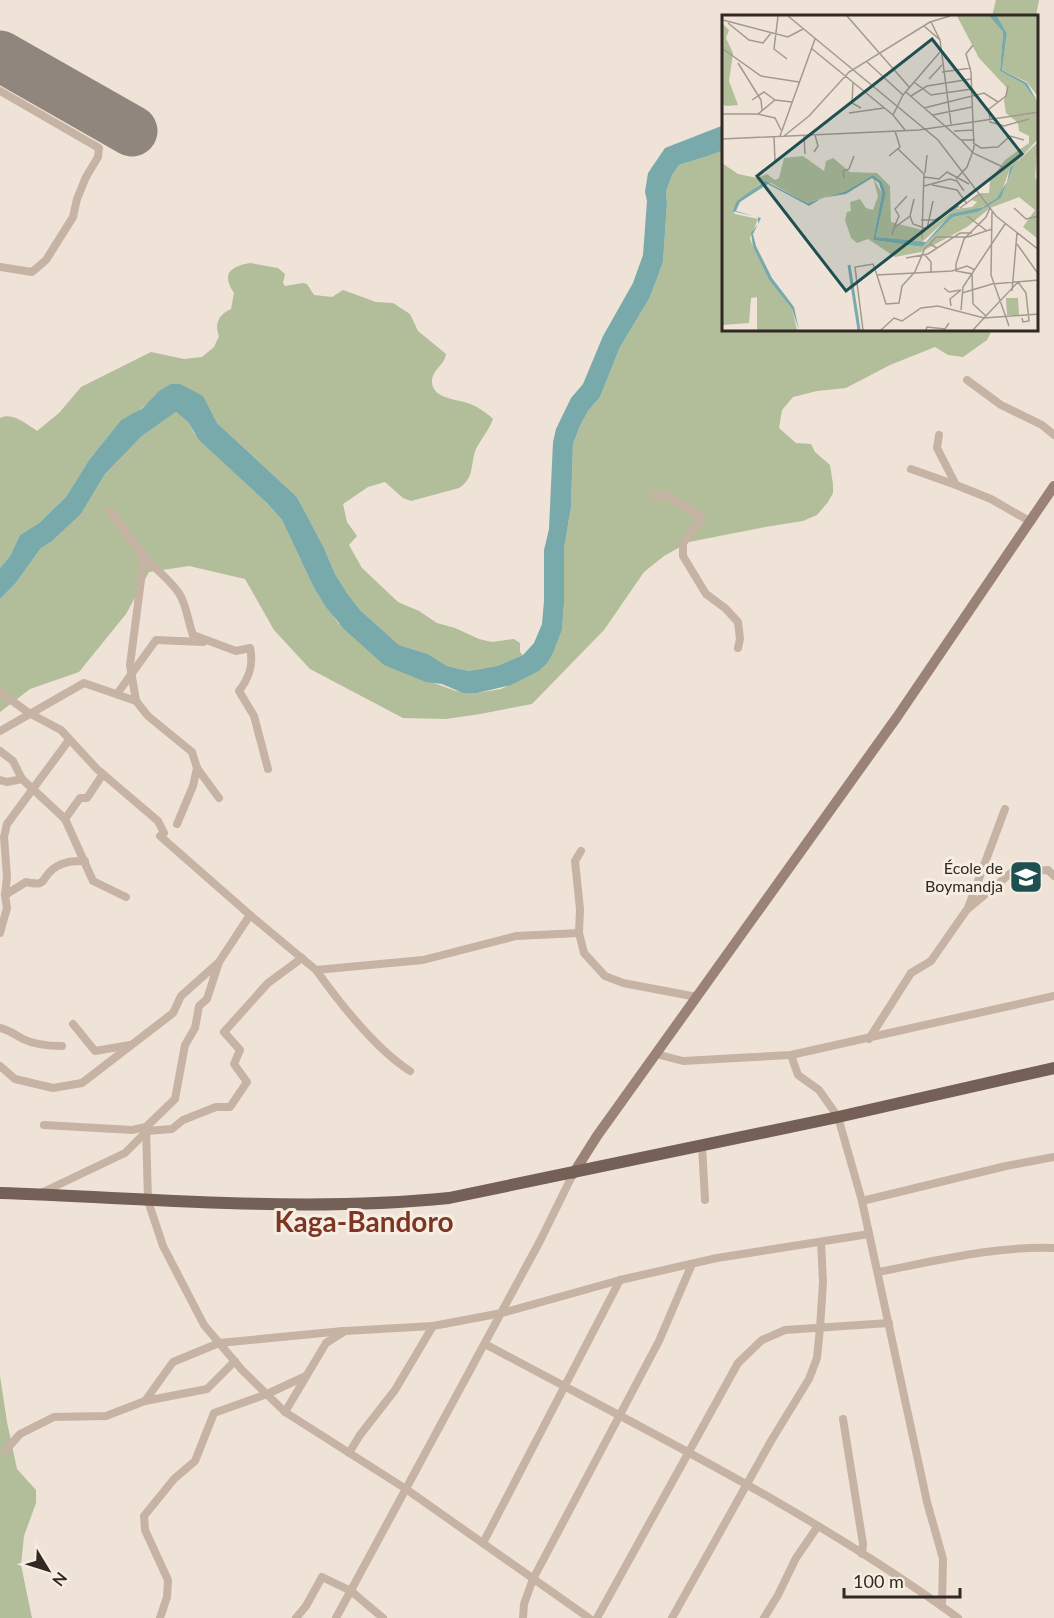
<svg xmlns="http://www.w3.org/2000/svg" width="1054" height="1618" font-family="Lato,sans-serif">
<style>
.green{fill:#b2bd99}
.water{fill:#78aaab}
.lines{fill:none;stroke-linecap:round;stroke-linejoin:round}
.runway{stroke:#90867e;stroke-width:51}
.street{stroke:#c6b3a4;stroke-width:8}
.secondary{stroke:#9a8276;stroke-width:10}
.primary{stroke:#746057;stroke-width:12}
.labels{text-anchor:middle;stroke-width:6;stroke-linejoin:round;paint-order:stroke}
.poi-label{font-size:16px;fill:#322925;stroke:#f7eee3;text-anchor:end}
.town-label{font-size:28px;font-weight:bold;fill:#7d3623;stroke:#f7eee3}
.inset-river{fill:none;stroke:#78aaab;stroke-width:3}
.inset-road{fill:none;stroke:#a39990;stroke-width:1.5}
.view{fill:#1e4f51;fill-opacity:0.15;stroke:#1e4f51;stroke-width:3}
.inset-edge{fill:none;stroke:#322925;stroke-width:3}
</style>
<rect width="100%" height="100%" fill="#efe3d7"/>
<!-- green -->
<g class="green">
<polygon points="996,0 1039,0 1036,16 992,16"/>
<polygon points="724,150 724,330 992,330 987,340 963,357 948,355 935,347 890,365 846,388 817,391 793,397 782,410 779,428 796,443 811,444 815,452 830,465 833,484 833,493 828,502 817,515 803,521 765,527 689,542 664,556 644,572 604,630 532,704 480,714 446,719 403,718 310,669 274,630 245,579 189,566 149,572 126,614 79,672 30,689 0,712 0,599 15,584 41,548 51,542 81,514 105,474 142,436 176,412 188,422 194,433 267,503 282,520 313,586 338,623 409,674 456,691 477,693 501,689 539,671 557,642 562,630 564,603 564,549 571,507 573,444 580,426 588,411 600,397 620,347 649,299 656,281 663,262 667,203 666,192 672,175 679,165 708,156"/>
<path d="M250,263l28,5 7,6 -2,9 2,3 18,-3 4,1 7,11 18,2 11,-7 33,12 17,1 17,11 8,17 28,23c-1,11 -15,16 -14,29 2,15 22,16 32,19 11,3 21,9 29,17 -4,11 -12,20 -17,30 -6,15 -1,29 -17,39l-48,13 -8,-3 -18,-16 -17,5 -25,17 4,18 10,14 -8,9 13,23 36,34 21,9 18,12 18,5 24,11 13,3 22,-3 6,4v9l3,3 -26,11 -28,5 -22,-5 -19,-12 -29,-9 -39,-35 -13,-17 -12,-19 -11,-26 -27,-51 -80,-74 -14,-26 -53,5 -16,12 -13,6 -32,40 -23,37 -27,26 -19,12 -10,21 -10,12v-150c13,-6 26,6 37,13l22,-18 22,-26 70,-35 33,7 18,-2 12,-10 5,-11c-5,-12 0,-22 12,-27l3,-16c-12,-18 -6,-26 16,-30z"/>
<polygon points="0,1376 7,1422 17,1469 36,1490 36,1503 24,1536 21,1565 32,1618 0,1618"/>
</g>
<!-- water -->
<polygon class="water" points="724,125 724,150 708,156 679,165 672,175 666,192 667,203 663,262 656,281 649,299 620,347 600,397 588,411 580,426 573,444 571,507 564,549 564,603 562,630 552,655 547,663 539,671 511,685 477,693 463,693 442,684 426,682 384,665 343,628 326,607 313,586 282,520 267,503 199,440 188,422 176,412 142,436 105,474 81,514 51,542 41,548 15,584 0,599 0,568 10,556 20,535 39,523 66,497 89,460 121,420 143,408 159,391 171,384 180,384 203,396 217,423 297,497 324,548 335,574 347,593 360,610 399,645 428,654 447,666 469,671 497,666 523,655 534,643 542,624 544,601 544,550 549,529 553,442 556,429 571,398 583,384 603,336 633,283 643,255 647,201 645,192 648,173 665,148"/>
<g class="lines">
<!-- runway -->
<polyline class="runway" points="0,56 132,131"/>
<!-- street -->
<g class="street">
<polyline points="0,91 99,148 98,157 86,177 77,199 73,217 46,260 32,272 0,267"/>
<polyline points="967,380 1001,405 1042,425 1054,435"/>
<polyline points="939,435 937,448 956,485 991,499 1031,522"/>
<polyline points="911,469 956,485"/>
<polyline points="653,494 670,497 702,518 683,543 683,556 706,594 725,608 738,622 740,639 738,648"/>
<polyline points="110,511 144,557 130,665 136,701 148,716 192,752 197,768 219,798"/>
<path d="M144,557c11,12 28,24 36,38 7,12 8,27 13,40l43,16 14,-3c4,17 -1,30 -11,43l15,25 14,53"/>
<polyline points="0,692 29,713 61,730 97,769 158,821 164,833"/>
<polyline points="117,694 156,640 203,642"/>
<polyline points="0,731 84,683 136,701"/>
<polyline points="0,751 13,761 22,779 65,819 93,881 126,897"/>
<polyline points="0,780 7,782 22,779"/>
<polyline points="65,819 80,798 87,798 103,774"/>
<polyline points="177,824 193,786 197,768"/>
<polyline points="160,836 250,915 316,970 423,960 516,936 579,933"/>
<polyline points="581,851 575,861 580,909 579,933 584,953 605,976 623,983 697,997"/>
<path d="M5,895l21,-13c22,5 14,-3 27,-13 11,-8 20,-8 32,-8"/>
<polyline points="969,908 1012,872 1048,870 1054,876"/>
<polyline points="0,933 7,908 5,895 7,877 4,837 7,824 69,740"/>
<path d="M316,970c23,32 61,80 94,101"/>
<polyline points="73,1024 95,1051 130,1045"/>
<path d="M0,1028c9,2 15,7 23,11 12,6 26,7 39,7"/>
<polyline points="869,1039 911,973 931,961 968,908 1005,809"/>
<polyline points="656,1054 683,1061 791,1055 1054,996"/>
<polyline points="791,1055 798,1075 819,1090 838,1117 862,1201 927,1502 943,1559 942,1606"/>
<polyline points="0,1066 15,1079 53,1088 82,1083 173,1013 181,996 218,963"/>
<polyline points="44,1125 132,1130 146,1127 175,1099 185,1045 195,1028 199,1006 207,999 219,962 250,915"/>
<polyline points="146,1127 148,1201 163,1246 204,1325 242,1370 285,1412 406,1489 589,1618"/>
<polyline points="702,1146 705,1200"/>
<polyline points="41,1193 125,1153 147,1131 172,1129 183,1120 216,1107 230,1107 247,1082 234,1064 240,1050 224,1032 268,983 302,958"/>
<polyline points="862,1201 1006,1166 1054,1157"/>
<path d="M878,1272c58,-11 116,-26 176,-24"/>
<path d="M485,1344c160,86 326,167 473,274"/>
<polyline points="145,1401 207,1389 235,1361"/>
<polyline points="285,1412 326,1343 345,1331 433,1326 502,1313 620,1280 717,1258 869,1234"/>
<polyline points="843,1419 863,1544 862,1554"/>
<polyline points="5,1451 20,1434 54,1417 106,1416 145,1401 173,1362 219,1343 343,1331"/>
<polyline points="349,1453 360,1435 395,1390 433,1326"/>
<polyline points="483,1543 620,1280"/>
<polyline points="160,1618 167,1597 168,1580 145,1530 144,1516 174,1479 195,1461 214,1413 267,1394 306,1376"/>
<polyline points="296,1618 306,1606 322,1577 351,1591 383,1618"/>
<polyline points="336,1618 540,1241 573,1174"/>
<polyline points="523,1618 524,1604 533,1579 659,1341 692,1264"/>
<polyline points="597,1618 738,1363 762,1340 785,1330 889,1323"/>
<polyline points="672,1618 771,1441 809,1379 817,1358 820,1328 823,1282 821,1242"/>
<polyline points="764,1618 778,1595 796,1558 818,1526"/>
</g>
<!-- secondary -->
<polyline class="secondary" points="573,1174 597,1136 897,717 1054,486"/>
<!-- primary -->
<path class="primary" d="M0,1193c149,5 300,20 449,5l389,-81 216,-49"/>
</g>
<!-- icons -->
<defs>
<g id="school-square" transform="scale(1.725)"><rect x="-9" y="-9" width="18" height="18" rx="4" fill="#1e4f51" stroke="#f7eee3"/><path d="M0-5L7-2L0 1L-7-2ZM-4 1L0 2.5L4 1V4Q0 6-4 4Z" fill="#fff"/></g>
</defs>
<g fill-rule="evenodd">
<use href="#school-square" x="1026" y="877"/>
</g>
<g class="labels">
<!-- poi labels -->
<g class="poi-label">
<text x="1003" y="874">École de<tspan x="1003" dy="18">Boymandja</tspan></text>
</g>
<!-- town labels -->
<g class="town-label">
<text x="364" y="1232">Kaga-Bandoro</text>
</g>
</g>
<!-- overview -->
<g transform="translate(722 15)">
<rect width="316" height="316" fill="#efe3d7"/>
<path d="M235,1h32l14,16 -3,39 24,13 14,19v36l-28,29 -9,26 -11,10 -43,15 -26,24 -45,-6 10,-44 -4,-11 -9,-7 -27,16 -40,12 -35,-20h-10l-29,26 3,5 23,5 -8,19 3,9 16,33 23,29 5,21h-40v-33l-6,1 -2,25 -27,2v-162l16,11 19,4 10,-4 8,6 4,-2 5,-20 19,-2 21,15 2,-10 7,-3 17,14 27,1 13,13 1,36 35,9 29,-22 17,-2 5,-5 -5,-2 8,-7h9l1,-12 15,-21 24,-17v-7l-10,-5 -1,-8 -12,-10 -2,-12 3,-13 -28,-30zM275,1h41v81l-11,-15 -25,-12 5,-35zM0,8l7,7 -3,8 7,15 -4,28 9,24 -11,1 -5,-1zM316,127l-3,35 3,6v56l-15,-12 12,-17 -16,-13 -29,11 -23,19 -46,25 -26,5 -27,-18 -11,4 -6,-5 -6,-18 2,-8 4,-1 -1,-9 10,-3 6,9 7,2 5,-14 -5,-18 9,15 -9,47 49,7 31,-30 25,-5 23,-14 13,-33zM284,283h12l1,17h-12z" fill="#b2bd99"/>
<path d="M267,1h8l10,18 -5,36 25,13 11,20 -14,-19 -24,-13 3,-39zM316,124l-24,26 -13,33 -23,14 -25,5 -31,30 -49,-7 9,-47 -3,-10 -7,-5 -26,16 -24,4 -13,8 -41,-22 -28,18 -4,9 25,7 -8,16 3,12 16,32 22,29 5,23 -7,-21 -23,-29 -16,-33 -2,-14 7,-9v-7l-26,-6 5,-10 28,-20 42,22 39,-12 27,-16 9,7 4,11 -10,44 50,5 25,-28 32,-7 14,-9 10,-16 3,-14z" fill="#78aaab"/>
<path class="inset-river" d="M127,250l10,65"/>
<path class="inset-road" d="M56,1l-4,33 13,10M66,1l150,124 58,76 43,34M125,1l63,72M1,5l65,17 15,-8M209,7l9,18M6,8l21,17 14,3 8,-10M202,11l16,14 11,84M89,33l82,67 12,15M1,34l38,27 38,6M144,46l37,34M16,48l23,37 1,10M220,57l29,-4M207,64l13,-14M192,67l17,13 41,-6M131,68l-1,20 9,5M286,71l-2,10 -17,13 1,13 14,4 25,-7M184,77l55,48h14M189,81l16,-10 44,-7M30,85l12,-8 11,8M202,93l60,-15 14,9M127,98l35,-5M0,99h36l17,-14 17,2M36,99l17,4 6,12M171,100l10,-20 37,-43M211,100l39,-8M232,116l20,-1M58,121l35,-97M62,121l25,-20 40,-44 81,-50 20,-6M82,121l1,18M52,122l1,24M0,124l197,-9 120,-18M240,126l11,12 30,14M251,128l8,5 17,-1 12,-11 14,4M176,134l26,25 -1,28M92,137l4,-6 -3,-11M167,141l11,-9 -5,-16M203,158l2,-18M202,162l15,2 8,-7 22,12M122,163l-1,-7 6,-2 5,-13M234,164l11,-12 7,-19 -3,-76 -5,-18 7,-9M210,170l25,5 10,14M202,171l26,-7 7,2 7,10M238,193l19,-14M292,193l12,11 13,-3M270,197l-1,63 18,51M188,201l3,8 14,5 6,-28M245,201l20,15M199,205h14l24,-14M172,212l5,-11 -4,-7 12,-13M170,220l2,-7 16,-12 4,-17M200,224l1,-37M208,229l6,-7h32l24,-8M295,229l22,31M203,240l6,7v10M184,243l22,-4 32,-21h12M192,259l11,-26 5,-4 7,4M155,260l9,29 13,-1 3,-17 11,-12M222,273l5,4 12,-2M290,276l5,-58M240,278l30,-9 47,-4M229,291l-1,-7 11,-9M239,295l2,-23 42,-63M264,301l-13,-12 -1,-30 -16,-3v-7l8,-25 22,-22 4,-9M141,315l-8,-63 18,-3 4,11 75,-4 15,-5 8,4M159,315l13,-12 8,3 19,-13 17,-2 46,12 34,-36 8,11 3,28 -6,1 -1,-4M204,315l1,-3 18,2 4,-6M251,315l11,-12 55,-4"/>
<path class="view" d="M210,24l90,115 -176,137 -89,-115z"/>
<rect width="316" height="316" class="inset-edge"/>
</g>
<!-- north arrow -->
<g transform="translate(48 1570) rotate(128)" stroke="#f7eee3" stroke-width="4.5" paint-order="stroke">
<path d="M0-4.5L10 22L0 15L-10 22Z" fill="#322925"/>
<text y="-9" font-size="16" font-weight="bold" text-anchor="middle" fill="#322925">N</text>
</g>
<!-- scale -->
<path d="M844 1588v9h116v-9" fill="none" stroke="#322925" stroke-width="3"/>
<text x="853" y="1588" font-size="18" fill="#322925" stroke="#f7eee3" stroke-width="4.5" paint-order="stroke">100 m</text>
</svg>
